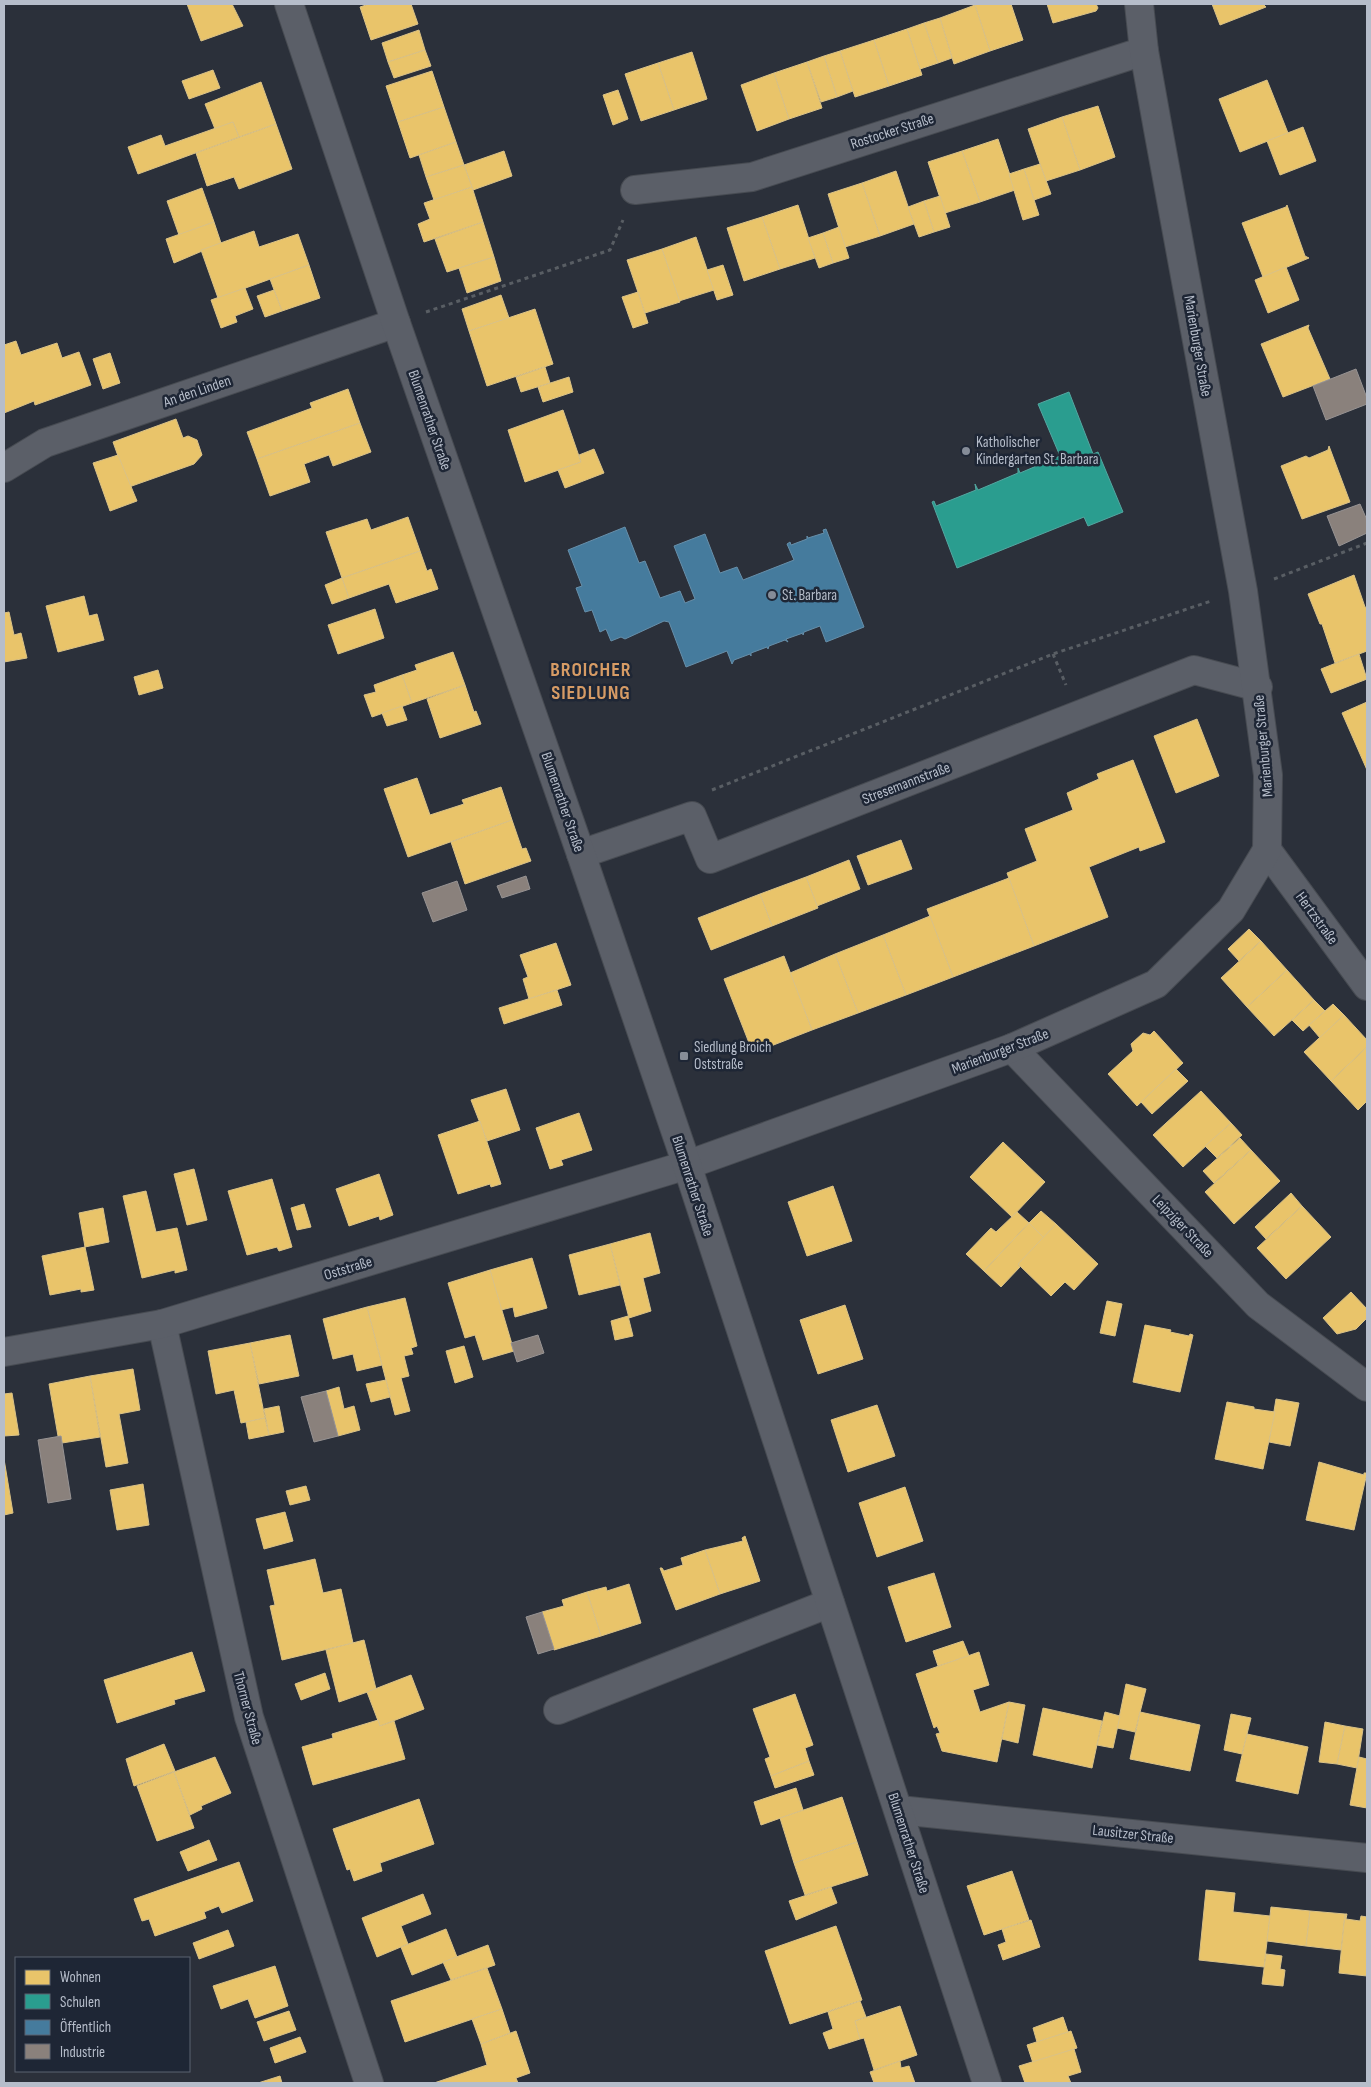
<svg xmlns="http://www.w3.org/2000/svg" width="1371" height="2087" font-family="'Sofia Sans Condensed',sans-serif">
<style>
.homes{fill:#e9c46a;stroke:#dac287}
.schools{fill:#2a9d8f;stroke:#54a7a1}
.public{fill:#457b9d;stroke:#678faa}
.industry{fill:#8a817c;stroke:#979393}
.lines{fill:none;stroke-linecap:round;stroke-linejoin:round}
.minor-casing{stroke:#474b52;stroke-width:30}
.tertiary-casing{stroke:#474b52;stroke-width:30}
.path{stroke:#595e64;stroke-width:3;stroke-dasharray:4 4;stroke-linecap:butt}
.minor{stroke:#5b5f68;stroke-width:28}
.tertiary{stroke:#5b5f68;stroke-width:28}
.poi-dot{fill:#858c98;stroke:#1e2635;stroke-width:2}
.labels{text-anchor:middle;stroke-width:5;stroke-linejoin:round;paint-order:stroke}
.street-label{font-size:15px;fill:#b6bdca;stroke:#1e2635}
.poi-label{font-size:15px;fill:#b6bdca;stroke:#1e2635;text-anchor:start}
.district-label{font-size:20px;font-weight:bold;letter-spacing:1px;fill:#d69b65;stroke:#1e2635}
</style>
<rect width="100%" height="100%" fill="#2b303a"/>
<!-- homes -->
<g class="homes">
<polygon points="187,4 232,4 243,26 201,41"/>
<polygon points="369,4 411,4 418,24 371,40 360,7"/>
<polygon points="979,4 1011,4 1023,40 990,51 975,5"/>
<polygon points="1047,4 1096,4 1098,8 1096,11 1053,23"/>
<polygon points="1212,4 1263,4 1266,7 1220,25"/>
<polygon points="975,5 990,51 954,64 940,18"/>
<polygon points="940,18 952,58 938,63 924,23"/>
<polygon points="924,23 938,63 920,69 907,29"/>
<polygon points="907,29 922,75 889,86 874,40"/>
<polygon points="419,30 425,50 388,62 382,43"/>
<polygon points="874,40 889,86 855,97 840,51"/>
<polygon points="425,50 431,66 394,78 388,62"/>
<polygon points="840,51 853,91 837,97 824,56"/>
<polygon points="692,52 707,99 674,110 658,63"/>
<polygon points="824,56 837,97 821,102 807,62"/>
<polygon points="807,62 822,108 789,119 774,73"/>
<polygon points="658,63 674,110 641,121 625,74"/>
<polygon points="213,70 220,88 189,99 182,81"/>
<polygon points="432,71 444,107 398,122 386,86"/>
<polygon points="774,73 789,119 757,131 741,85"/>
<polygon points="1267,80 1288,133 1240,152 1219,99"/>
<polygon points="261,82 276,124 239,137 233,122 215,129 205,104"/>
<polygon points="618,90 628,119 613,125 603,95"/>
<polygon points="1098,106 1115,157 1080,170 1062,117"/>
<polygon points="444,107 456,142 410,158 398,122"/>
<polygon points="1062,117 1080,170 1046,181 1028,129"/>
<polygon points="233,122 239,137 138,174 128,147 161,135 165,146"/>
<polygon points="276,124 292,169 239,189 234,177 207,186 196,153"/>
<polygon points="1303,127 1316,161 1280,175 1267,141"/>
<polygon points="998,139 1015,190 980,202 962,151"/>
<polygon points="456,142 464,165 426,177 419,155"/>
<polygon points="504,151 512,176 473,190 464,165"/>
<polygon points="962,151 980,202 945,213 928,162"/>
<polygon points="1040,164 1051,194 1034,200 1024,169"/>
<polygon points="464,165 472,187 434,200 426,177"/>
<polygon points="1024,169 1039,215 1023,220 1009,174"/>
<polygon points="896,171 914,224 880,236 862,183"/>
<polygon points="862,183 880,236 845,247 828,194"/>
<polygon points="472,187 483,222 424,242 418,224 430,219 424,203"/>
<polygon points="202,188 214,222 179,235 167,201"/>
<polygon points="940,196 950,227 934,232 924,201"/>
<polygon points="924,201 934,232 919,237 908,207"/>
<polygon points="798,205 815,258 780,269 762,217"/>
<polygon points="1287,205 1305,256 1309,258 1263,277 1242,223 1286,207"/>
<polygon points="762,217 780,269 744,281 727,228"/>
<polygon points="214,222 221,243 174,263 166,239"/>
<polygon points="483,222 494,257 447,272 435,239"/>
<polygon points="839,227 849,258 833,263 823,233"/>
<polygon points="254,231 259,247 298,234 309,265 218,298 201,250"/>
<polygon points="823,233 833,263 819,268 808,238"/>
<polygon points="696,237 714,290 679,301 662,249"/>
<polygon points="662,249 680,302 645,313 627,260"/>
<polygon points="494,257 501,281 467,293 459,268"/>
<polygon points="309,265 320,298 282,311 270,279"/>
<polygon points="723,265 733,295 717,300 707,270"/>
<polygon points="1286,267 1299,300 1268,313 1255,280"/>
<polygon points="245,288 253,309 235,316 237,322 221,328 211,300"/>
<polygon points="274,290 282,311 265,317 257,296"/>
<polygon points="638,292 648,323 633,328 622,297"/>
<polygon points="501,295 509,318 469,331 462,309"/>
<polygon points="535,309 553,364 487,386 469,331"/>
<polygon points="1309,325 1308,328 1330,379 1283,397 1261,344"/>
<polygon points="16,341 21,355 57,343 62,358 79,352 91,385 35,405 34,401 4,413 4,345"/>
<polygon points="110,353 120,383 103,389 93,359"/>
<polygon points="545,367 550,383 521,392 516,377"/>
<polygon points="569,377 573,392 543,402 538,387"/>
<polygon points="348,389 360,423 257,459 247,432 312,408 310,403"/>
<polygon points="563,410 581,462 525,482 508,430"/>
<polygon points="176,419 183,438 188,436 197,440 202,455 194,464 129,487 113,442"/>
<polygon points="360,423 371,452 333,466 329,455 304,464 310,482 270,496 257,459"/>
<polygon points="1329,446 1350,502 1302,519 1281,466 1306,456 1309,458 1328,450"/>
<polygon points="594,449 604,473 565,488 558,470 581,462 579,455"/>
<polygon points="118,455 137,501 110,511 93,463"/>
<polygon points="408,517 420,551 342,578 326,532 367,519 371,530"/>
<polygon points="420,551 427,571 431,569 438,589 396,603 389,584 349,598 342,578"/>
<polygon points="1354,575 1365,607 1367,608 1367,651 1335,663 1322,624 1320,624 1308,594"/>
<polygon points="342,578 349,598 332,604 325,585"/>
<polygon points="84,596 89,616 97,614 104,640 58,652 46,606"/>
<polygon points="375,609 384,638 338,654 328,625"/>
<polygon points="9,612 14,635 21,633 27,658 4,662 4,613"/>
<polygon points="453,652 465,685 412,703 402,675 417,670 415,665"/>
<polygon points="1359,654 1367,679 1331,693 1321,669"/>
<polygon points="158,670 163,688 139,695 134,677"/>
<polygon points="402,675 412,703 372,717 364,695 376,692 374,685"/>
<polygon points="465,685 474,712 476,711 481,724 440,738 427,699"/>
<polygon points="1367,702 1367,770 1342,713"/>
<polygon points="402,706 407,720 387,726 382,713"/>
<polygon points="1197,719 1219,776 1176,793 1154,736"/>
<polygon points="1133,760 1165,842 1140,851 1139,847 1089,867 1108,917 1034,946 1007,873 1037,861 1025,829 1073,810 1067,793 1099,779 1097,774"/>
<polygon points="417,778 430,815 464,804 462,800 501,787 512,820 408,857 384,789"/>
<polygon points="512,820 522,849 526,848 531,861 465,884 451,842"/>
<polygon points="901,840 912,869 868,885 857,856"/>
<polygon points="849,860 860,889 817,906 806,877"/>
<polygon points="806,877 818,908 772,926 760,894"/>
<polygon points="1009,878 1034,946 953,977 927,909"/>
<polygon points="760,894 772,926 711,950 698,918"/>
<polygon points="930,916 953,977 906,995 883,935"/>
<polygon points="1249,929 1261,941 1239,961 1228,949"/>
<polygon points="883,935 906,995 858,1013 835,954"/>
<polygon points="1261,941 1287,970 1247,1007 1221,978"/>
<polygon points="556,943 571,985 529,999 523,979 528,977 520,955"/>
<polygon points="835,954 858,1013 812,1030 790,973"/>
<polygon points="784,956 812,1030 753,1053 724,979"/>
<polygon points="1287,970 1314,1000 1274,1036 1247,1007"/>
<polygon points="557,990 562,1005 504,1024 499,1008"/>
<polygon points="1314,1000 1325,1011 1303,1031 1292,1020"/>
<polygon points="1333,1004 1344,1015 1320,1038 1309,1025"/>
<polygon points="1344,1015 1367,1040 1367,1047 1331,1081 1304,1052"/>
<polygon points="1154,1031 1183,1063 1137,1106 1108,1074 1133,1051 1131,1044 1143,1033 1150,1035"/>
<polygon points="1367,1047 1367,1101 1358,1110 1331,1081"/>
<polygon points="1176,1069 1188,1081 1152,1114 1141,1102"/>
<polygon points="506,1089 520,1130 487,1141 471,1100"/>
<polygon points="1201,1091 1231,1123 1183,1167 1153,1135"/>
<polygon points="579,1113 592,1150 561,1160 563,1165 550,1169 536,1128"/>
<polygon points="480,1121 501,1184 491,1187 490,1184 458,1194 438,1135"/>
<polygon points="1231,1123 1242,1135 1217,1158 1205,1146"/>
<polygon points="1240,1138 1251,1150 1214,1183 1203,1171"/>
<polygon points="1003,1142 1045,1182 1012,1217 970,1177"/>
<polygon points="1251,1150 1280,1181 1234,1224 1205,1192"/>
<polygon points="194,1169 207,1220 187,1225 174,1174"/>
<polygon points="379,1174 393,1215 380,1220 379,1216 349,1226 336,1189"/>
<polygon points="272,1179 292,1247 279,1251 277,1247 247,1255 228,1191"/>
<polygon points="833,1186 852,1241 807,1256 788,1202"/>
<polygon points="146,1191 156,1232 177,1228 187,1270 175,1273 175,1270 142,1278 123,1196"/>
<polygon points="1291,1193 1302,1206 1266,1239 1255,1227"/>
<polygon points="304,1204 311,1227 297,1230 291,1208"/>
<polygon points="1302,1206 1331,1237 1286,1279 1257,1248"/>
<polygon points="103,1208 109,1242 85,1247 79,1213"/>
<polygon points="1041,1211 1056,1224 1044,1238 1029,1223"/>
<polygon points="1017,1212 1029,1223 984,1271 966,1254 991,1228 996,1232"/>
<polygon points="1029,1223 1044,1238 1018,1264 1020,1267 1001,1287 984,1271"/>
<polygon points="1056,1224 1098,1264 1074,1290 1065,1282 1051,1296 1018,1264"/>
<polygon points="650,1233 660,1273 643,1278 651,1311 629,1318 610,1244"/>
<polygon points="610,1244 620,1285 579,1295 569,1255"/>
<polygon points="85,1247 94,1290 81,1292 81,1289 50,1295 42,1256"/>
<polygon points="532,1258 547,1308 515,1317 513,1307 501,1310 490,1270"/>
<polygon points="490,1270 514,1351 483,1360 475,1335 465,1338 448,1283"/>
<polygon points="1351,1292 1367,1309 1367,1318 1356,1329 1337,1334 1323,1318"/>
<polygon points="405,1298 417,1346 411,1348 413,1354 404,1356 409,1376 401,1378 410,1411 395,1415 367,1307"/>
<polygon points="1107,1301 1122,1304 1115,1336 1100,1333"/>
<polygon points="845,1305 863,1359 818,1374 800,1320"/>
<polygon points="367,1307 382,1365 357,1371 353,1354 333,1359 323,1319"/>
<polygon points="628,1316 633,1336 615,1340 611,1321"/>
<polygon points="1145,1325 1171,1330 1170,1332 1189,1336 1190,1334 1193,1335 1180,1392 1133,1382"/>
<polygon points="290,1335 299,1376 259,1384 250,1343"/>
<polygon points="250,1343 265,1418 241,1423 234,1390 216,1394 208,1351"/>
<polygon points="464,1346 473,1377 455,1383 446,1351"/>
<polygon points="133,1369 140,1410 119,1414 128,1463 106,1467 90,1376"/>
<polygon points="90,1376 100,1437 62,1443 61,1436 58,1436 49,1384"/>
<polygon points="386,1380 390,1397 371,1402 366,1384"/>
<polygon points="339,1387 344,1409 354,1406 360,1430 338,1436 326,1391"/>
<polygon points="12,1393 19,1435 4,1436 4,1394"/>
<polygon points="1276,1399 1299,1403 1290,1446 1269,1442"/>
<polygon points="1227,1402 1254,1407 1254,1409 1275,1412 1263,1469 1215,1459"/>
<polygon points="877,1405 895,1456 848,1472 831,1420"/>
<polygon points="279,1406 284,1432 269,1435 264,1409"/>
<polygon points="265,1418 269,1435 249,1439 246,1422"/>
<polygon points="4,1459 13,1513 4,1515"/>
<polygon points="1319,1462 1364,1475 1364,1473 1367,1473 1354,1530 1306,1520"/>
<polygon points="143,1484 149,1525 117,1530 110,1490"/>
<polygon points="306,1486 310,1500 290,1505 286,1491"/>
<polygon points="905,1487 923,1541 877,1557 859,1503"/>
<polygon points="285,1512 293,1541 264,1549 256,1519"/>
<polygon points="745,1536 760,1581 720,1594 705,1550 743,1541 742,1538"/>
<polygon points="705,1550 720,1594 676,1610 660,1568 662,1568 664,1571 683,1565 681,1558"/>
<polygon points="315,1559 323,1593 341,1589 353,1643 282,1660 270,1606 275,1605 267,1570"/>
<polygon points="934,1573 951,1627 906,1642 888,1587"/>
<polygon points="629,1584 641,1623 601,1636 587,1592 606,1587 607,1591"/>
<polygon points="587,1592 601,1636 554,1650 542,1612 564,1606 562,1600"/>
<polygon points="364,1640 376,1689 339,1702 326,1650"/>
<polygon points="963,1641 969,1656 938,1666 933,1651"/>
<polygon points="192,1652 205,1691 174,1700 175,1704 117,1723 104,1680"/>
<polygon points="979,1652 989,1685 973,1690 980,1712 1009,1702 997,1762 942,1751 936,1734 940,1733 937,1726 934,1728 916,1674"/>
<polygon points="325,1673 330,1689 301,1700 295,1684"/>
<polygon points="411,1675 424,1709 380,1726 367,1692"/>
<polygon points="1126,1684 1146,1689 1135,1732 1117,1728"/>
<polygon points="795,1694 813,1745 805,1748 809,1761 771,1776 765,1759 770,1757 753,1709"/>
<polygon points="1009,1702 1025,1705 1018,1743 1002,1739"/>
<polygon points="1043,1708 1102,1721 1092,1768 1033,1755"/>
<polygon points="1105,1712 1120,1716 1113,1748 1097,1745"/>
<polygon points="1140,1712 1200,1725 1190,1771 1130,1759"/>
<polygon points="1231,1714 1251,1718 1242,1754 1224,1750"/>
<polygon points="378,1720 380,1726 394,1721 405,1759 313,1785 302,1747 333,1738 332,1734"/>
<polygon points="1325,1722 1345,1726 1337,1764 1319,1762"/>
<polygon points="1345,1726 1363,1729 1357,1768 1337,1764"/>
<polygon points="1247,1734 1308,1747 1298,1794 1236,1781"/>
<polygon points="164,1744 175,1771 134,1786 126,1759"/>
<polygon points="215,1757 231,1793 201,1806 202,1809 190,1815 174,1772"/>
<polygon points="1359,1757 1367,1759 1367,1808 1350,1805"/>
<polygon points="809,1761 814,1775 775,1788 771,1776"/>
<polygon points="174,1772 194,1828 157,1841 137,1786"/>
<polygon points="796,1788 803,1810 761,1825 754,1802"/>
<polygon points="842,1797 857,1842 794,1863 780,1818"/>
<polygon points="419,1799 434,1844 380,1863 382,1871 354,1881 350,1869 347,1870 333,1829"/>
<polygon points="209,1840 217,1860 188,1871 180,1852"/>
<polygon points="857,1842 868,1875 805,1895 794,1863"/>
<polygon points="239,1862 253,1901 222,1913 219,1906 204,1912 206,1918 155,1936 149,1919 142,1921 134,1899"/>
<polygon points="1012,1871 1029,1920 984,1935 967,1886"/>
<polygon points="831,1887 837,1903 796,1920 789,1901"/>
<polygon points="1206,1890 1235,1893 1233,1912 1270,1916 1264,1967 1199,1960"/>
<polygon points="423,1894 431,1914 401,1926 408,1944 377,1957 362,1918"/>
<polygon points="1271,1907 1310,1911 1306,1946 1267,1941"/>
<polygon points="1310,1911 1345,1914 1341,1950 1306,1946"/>
<polygon points="1345,1914 1347,1914 1346,1919 1360,1921 1361,1916 1367,1917 1367,1976 1339,1973"/>
<polygon points="1031,1920 1040,1947 1003,1960 998,1945 1006,1942 1002,1929"/>
<polygon points="836,1926 862,2000 790,2024 765,1951"/>
<polygon points="446,1929 457,1957 412,1975 401,1947"/>
<polygon points="228,1930 234,1946 199,1959 193,1943"/>
<polygon points="488,1945 495,1965 451,1980 443,1962"/>
<polygon points="1266,1954 1282,1956 1280,1969 1285,1970 1283,1986 1262,1984"/>
<polygon points="275,1966 288,2006 255,2018 248,1999 221,2009 213,1986"/>
<polygon points="487,1968 502,2009 405,2042 391,2001"/>
<polygon points="860,2001 866,2017 855,2021 860,2039 829,2049 823,2033 833,2029 828,2012"/>
<polygon points="900,2006 917,2055 874,2070 864,2038 860,2039 855,2021"/>
<polygon points="502,2009 510,2033 481,2044 472,2019"/>
<polygon points="289,2011 296,2030 264,2041 257,2022"/>
<polygon points="1063,2017 1068,2032 1037,2042 1033,2028"/>
<polygon points="516,2031 530,2073 516,2078 518,2083 434,2083 487,2065 481,2044"/>
<polygon points="1071,2031 1077,2048 1033,2063 1027,2045"/>
<polygon points="300,2037 306,2052 275,2063 270,2048"/>
<polygon points="1074,2049 1081,2072 1068,2076 1071,2083 1025,2083 1019,2066"/>
<polygon points="900,2061 901,2068 909,2066 915,2083 874,2083 870,2072"/>
<polygon points="280,2076 282,2083 258,2083"/>
</g>
<!-- schools -->
<polygon class="schools" points="1069,392 1093,454 1098,452 1123,512 1088,526 1084,517 957,568 932,502 934,501 936,506 976,490 975,484 978,490 1018,473 1018,468 1020,473 1060,456 1038,404"/>
<!-- public -->
<polygon class="public" points="625,527 639,563 645,561 660,598 680,591 685,603 695,599 674,546 705,534 720,573 737,567 743,580 794,560 787,544 790,542 791,545 807,539 807,536 808,538 824,533 823,530 826,529 864,627 826,642 820,626 804,632 803,635 803,633 786,639 788,642 785,640 769,646 768,649 767,647 751,653 751,656 750,654 734,660 732,664 727,651 686,667 669,622 664,621 625,639 621,637 611,641 606,629 600,632 592,610 585,612 576,588 582,586 568,550"/>
<!-- industry -->
<g class="industry">
<polygon points="1356,369 1367,398 1367,404 1326,420 1313,386"/>
<polygon points="1360,504 1367,520 1367,533 1339,546 1327,516"/>
<polygon points="526,876 530,889 502,898 497,886"/>
<polygon points="457,881 467,910 433,922 422,893"/>
<polygon points="538,1335 544,1353 517,1362 511,1343"/>
<polygon points="326,1391 338,1436 314,1442 301,1397"/>
<polygon points="61,1436 71,1499 48,1503 38,1440"/>
<polygon points="542,1612 554,1649 538,1654 526,1617"/>
</g>
<g class="lines">
<!-- minor casing -->
<g class="minor-casing">
<g id="minor">
<polyline points="635,190 752,177 1144,51"/>
<polyline points="4,468 45,443 396,323"/>
<polyline points="1267,850 1367,986"/>
<polyline points="581,854 692,816 710,859 1194,670 1258,687"/>
<polyline points="1012,1048 1258,1305 1367,1387"/>
<polyline points="162,1324 249,1717 369,2083"/>
<polyline points="4,1352 162,1324 687,1165 1012,1048 1156,984 1231,910 1267,850 1268,775 1243,591 1158,129 1144,51 1139,4"/>
<polyline points="558,1710 830,1603"/>
<polyline points="899,1810 1367,1858"/>
</g>
</g>
<!-- tertiary casing -->
<g class="tertiary-casing">
<polyline id="tertiary" points="289,4 396,323 581,854 687,1165 987,2083"/>
</g>
<!-- path -->
<g class="path">
<polyline points="426,312 610,250 623,220"/>
<polyline points="1274,579 1367,543"/>
<polyline points="1053,654 1066,685"/>
<polyline points="712,790 1053,654 1211,601"/>
</g>
<!-- minor -->
<use href="#minor" class="minor"/>
<!-- tertiary -->
<use href="#tertiary" class="tertiary"/>
</g>
<!-- markers -->
<g class="poi-dot">
<circle cx="966" cy="451" r="5"/>
<circle cx="772" cy="595" r="5"/>
<rect x="679" y="1051" width="10" height="10" rx="2.5"/>
</g>
<g class="labels">
<!-- street labels -->
<g class="street-label">
<text transform="translate(892 131) rotate(-18)" y="5">Rostocker Straße</text>
<text transform="translate(1198 346) rotate(80)" y="5">Marienburger Straße</text>
<text transform="translate(197 391) rotate(-19)" y="5">An den Linden</text>
<text transform="translate(430 420) rotate(71)" y="5">Blumenrather Straße</text>
<text transform="translate(1263 746) rotate(-95)" y="5">Marienburger Straße</text>
<text transform="translate(906 783) rotate(-21)" y="5">Stresemannstraße</text>
<text transform="translate(563 802) rotate(71)" y="5">Blumenrather Straße</text>
<text transform="translate(1317 918) rotate(54)" y="5">Hertzstraße</text>
<text transform="translate(1000 1051) rotate(-21)" y="5">Marienburger Straße</text>
<text transform="translate(693 1186) rotate(72)" y="5">Blumenrather Straße</text>
<text transform="translate(1183 1226) rotate(46)" y="5">Leipziger Straße</text>
<text transform="translate(348 1268) rotate(-17)" y="5">Oststraße</text>
<text transform="translate(248 1708) rotate(75)" y="5">Thorner Straße</text>
<text transform="translate(1133 1834) rotate(6)" y="5">Lausitzer Straße</text>
<text transform="translate(909 1843) rotate(72)" y="5">Blumenrather Straße</text>
</g>
<!-- poi labels -->
<g class="poi-label">
<text x="976" y="447">Katholischer<tspan x="976" dy="17">Kindergarten St. Barbara</tspan></text>
<text x="782" y="600">St. Barbara</text>
<text x="694" y="1052">Siedlung Broich<tspan x="694" dy="17">Oststraße</tspan></text>
</g>
<!-- district labels -->
<g class="district-label">
<text x="591" y="676">BROICHER<tspan x="591" dy="23">SIEDLUNG</tspan></text>
</g>
</g>
<!-- border -->
<rect width="1371" height="2087" fill="none" stroke="#b6bdca" stroke-width="10"/>
<!-- legend -->
<rect x="15" y="1957" width="175" height="115" fill="#1e2635" stroke="#5b6271"/>
<rect x="25" y="1970" width="25" height="15" fill="#e9c46a" stroke="#5b6271"/>
<text x="60" y="1982" font-size="15" fill="#b6bdca">Wohnen</text>
<rect x="25" y="1994" width="25" height="15" fill="#2a9d8f" stroke="#5b6271"/>
<text x="60" y="2007" font-size="15" fill="#b6bdca">Schulen</text>
<rect x="25" y="2020" width="25" height="15" fill="#457b9d" stroke="#5b6271"/>
<text x="60" y="2032" font-size="15" fill="#b6bdca">Öffentlich</text>
<rect x="25" y="2044" width="25" height="15" fill="#8a817c" stroke="#5b6271"/>
<text x="60" y="2057" font-size="15" fill="#b6bdca">Industrie</text>
</svg>
